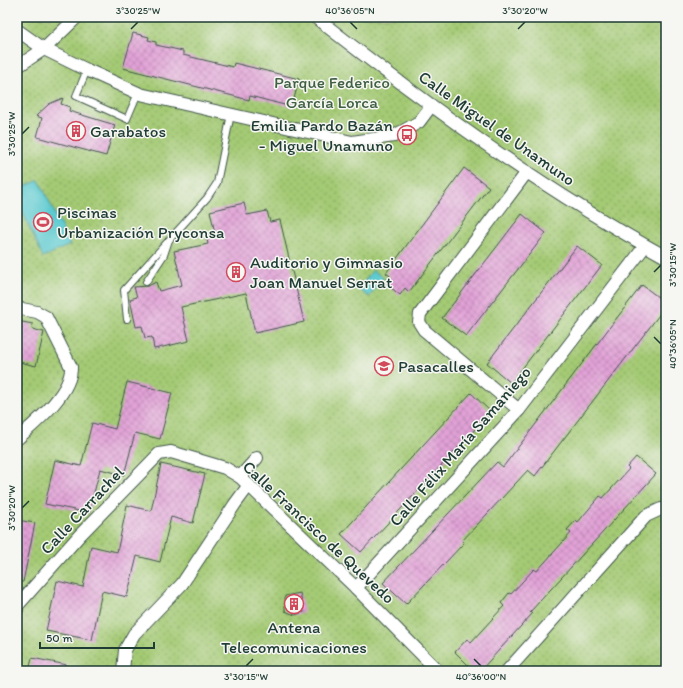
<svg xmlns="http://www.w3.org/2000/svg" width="683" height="688" font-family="Itim,sans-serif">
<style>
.green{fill:url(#green-dots);stroke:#628454}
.water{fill:#5ccad0;stroke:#3e8482}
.building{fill:url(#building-cross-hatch)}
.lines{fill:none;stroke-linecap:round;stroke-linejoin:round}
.service-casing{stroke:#3f5549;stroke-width:8}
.minor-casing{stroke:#3f5549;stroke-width:14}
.service{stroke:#fff;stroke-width:6}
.minor{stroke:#fff;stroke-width:12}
.ticks{fill:none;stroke:#1f3d34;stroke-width:1.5}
.labels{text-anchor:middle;stroke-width:3;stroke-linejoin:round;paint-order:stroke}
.park-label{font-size:17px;fill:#406044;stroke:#f6f6f2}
.poi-label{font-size:17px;fill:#1f3d34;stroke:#f6f6f2;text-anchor:start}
.street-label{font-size:17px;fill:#1f3d34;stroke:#f6f6f2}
.neatline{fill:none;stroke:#1f3d34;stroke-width:1.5}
.ticks-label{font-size:10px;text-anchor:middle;fill:#1f3d34}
</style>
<defs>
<pattern id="green-dots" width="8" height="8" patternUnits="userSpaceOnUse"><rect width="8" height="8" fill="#a4ca75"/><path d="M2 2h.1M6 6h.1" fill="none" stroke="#85a561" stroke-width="1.8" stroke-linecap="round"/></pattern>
<pattern id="building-cross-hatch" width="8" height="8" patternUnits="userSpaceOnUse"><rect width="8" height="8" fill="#e2a2d7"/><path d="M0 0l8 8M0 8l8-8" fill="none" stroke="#b785af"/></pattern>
</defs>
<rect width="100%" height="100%" fill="#f6f6f2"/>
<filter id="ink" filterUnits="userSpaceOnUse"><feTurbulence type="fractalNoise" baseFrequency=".025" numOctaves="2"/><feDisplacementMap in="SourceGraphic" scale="8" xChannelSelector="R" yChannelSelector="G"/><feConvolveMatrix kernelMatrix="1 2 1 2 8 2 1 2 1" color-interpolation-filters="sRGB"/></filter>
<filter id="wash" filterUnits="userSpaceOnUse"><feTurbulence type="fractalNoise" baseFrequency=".012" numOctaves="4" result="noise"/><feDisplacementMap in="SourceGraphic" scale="16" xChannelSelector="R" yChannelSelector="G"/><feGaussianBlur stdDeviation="0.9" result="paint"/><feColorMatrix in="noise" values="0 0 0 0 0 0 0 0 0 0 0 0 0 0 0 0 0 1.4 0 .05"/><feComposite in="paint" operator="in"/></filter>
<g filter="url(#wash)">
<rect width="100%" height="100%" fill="#f2dec1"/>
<!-- green -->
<rect class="green" x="17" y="17" width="649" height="654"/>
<!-- water -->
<g class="water">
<polygon points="39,180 70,245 43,257 17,200 17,190"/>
<polygon points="373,270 384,278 369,297 358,289"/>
</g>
<g id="blocks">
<!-- building -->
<g class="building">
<polygon points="133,33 149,37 148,40 156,42 156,45 183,51 183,55 233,67 234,63 299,79 292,107 250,96 249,100 123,68"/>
<polygon points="63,98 61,104 70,107 69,111 115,125 106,156 37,137 42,118 36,116 49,104"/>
<polygon points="464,168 489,187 409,292 405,288 400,295 385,283 390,276 386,273"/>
<polygon points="244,203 247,215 267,211 270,222 280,220 304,322 255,333 246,293 181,307 189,341 154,349 152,337 145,338 142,326 136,327 130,299 137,297 134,287 148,286 156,282 159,291 182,285 174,251 208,244 206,235 215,233 210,211"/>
<polygon points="522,214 546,233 466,336 442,318"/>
<polygon points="577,246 602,265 511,383 487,363"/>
<polygon points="642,285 666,303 666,306 535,476 528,470 462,541 464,543 406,604 383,583 497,462 503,467"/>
<polygon points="17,321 33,324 32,329 44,332 36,366 19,362 20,359 17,358"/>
<polygon points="127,382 172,393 160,439 135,433 124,475 100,469 89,513 45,504 55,460 81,466 92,423 115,429"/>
<polygon points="471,393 491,412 361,552 341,534"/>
<polygon points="636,457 656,474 530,612 532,614 480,671 474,671 455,652 467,639 471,642 504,606 501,603 509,593 511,594 534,569 537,571 571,533 567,530 576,520 578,522 600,496 603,498 629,469 627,467"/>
<polygon points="161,464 205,474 193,523 171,517 160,562 137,556 127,597 102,591 92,640 46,631 57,581 83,587 91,546 117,552 127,505 151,511"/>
<polygon points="17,520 35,523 23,582 17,582"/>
<polygon points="300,593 304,612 295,615 285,611 285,596"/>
<polygon points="32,658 67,665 66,671 29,671"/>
</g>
</g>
</g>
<g filter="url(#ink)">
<use href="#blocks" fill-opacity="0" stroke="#3f5549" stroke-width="1"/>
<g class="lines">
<!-- service casing -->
<g class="service-casing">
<g id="service">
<polyline points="87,70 76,96 127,119 138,93"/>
<polyline points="146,282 164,255 169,240"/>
<polyline points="127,319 124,290 207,198 217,183 231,114"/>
</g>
</g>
<!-- minor casing -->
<g class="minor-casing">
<g id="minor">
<path d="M315,17c111,87 227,172 351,240"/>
<polyline points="17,30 44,49 87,70 140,94 352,142 394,136 419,122 431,106"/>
<polyline points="17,67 44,49 77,17"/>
<path d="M17,308l20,4 9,5 25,50c1,26 -36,56 -54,72"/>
<polyline points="519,410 424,330 419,322 420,314 527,172"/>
<polyline points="240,477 257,458"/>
<polyline points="356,588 519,410 645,246"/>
<polyline points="17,609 17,606 79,536 159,454 171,452 225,468 240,477 356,588 438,671"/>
<polyline points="123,671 125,650 134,634 182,584 235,504 249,485"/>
<polyline points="507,671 646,516 661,509 666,509"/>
</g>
</g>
<!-- service -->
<use href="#service" class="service"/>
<!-- minor -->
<use href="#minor" class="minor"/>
</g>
</g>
<!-- ticks -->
<path class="ticks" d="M350,22l7,7M131,29l7,-7M518,29l7,-7M22,134l7,-7M654,272l7,-7M654,337l7,7M22,508l7,-7M474,659l7,7M246,666l7,-7"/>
<!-- icons -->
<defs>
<g id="building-ring" transform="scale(1)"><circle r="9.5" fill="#f6f6f2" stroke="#d1495b" stroke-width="1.5"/><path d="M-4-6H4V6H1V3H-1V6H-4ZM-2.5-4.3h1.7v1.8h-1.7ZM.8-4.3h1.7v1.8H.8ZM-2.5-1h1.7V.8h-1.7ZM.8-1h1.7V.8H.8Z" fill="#d1495b"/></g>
<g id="bus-ring" transform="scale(1)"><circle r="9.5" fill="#f6f6f2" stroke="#d1495b" stroke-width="1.5"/><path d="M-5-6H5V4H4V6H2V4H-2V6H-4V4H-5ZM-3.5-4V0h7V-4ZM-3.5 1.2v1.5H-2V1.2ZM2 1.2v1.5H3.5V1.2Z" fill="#d1495b"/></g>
<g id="stadium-ring" transform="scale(1)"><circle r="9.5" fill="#f6f6f2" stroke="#d1495b" stroke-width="1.5"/><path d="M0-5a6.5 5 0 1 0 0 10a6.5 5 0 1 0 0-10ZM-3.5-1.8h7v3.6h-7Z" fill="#d1495b"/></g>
<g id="school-ring" transform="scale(1)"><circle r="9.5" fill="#f6f6f2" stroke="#d1495b" stroke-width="1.5"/><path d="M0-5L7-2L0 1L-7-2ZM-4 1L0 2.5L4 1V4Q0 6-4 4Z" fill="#d1495b"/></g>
</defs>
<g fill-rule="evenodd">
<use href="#building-ring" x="76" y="131"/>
<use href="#bus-ring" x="407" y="135"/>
<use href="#stadium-ring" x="43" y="222"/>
<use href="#building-ring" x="236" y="272"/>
<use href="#school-ring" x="384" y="366"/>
<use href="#building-ring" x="294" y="604"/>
</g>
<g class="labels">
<!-- park labels -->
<g class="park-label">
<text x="332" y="88">Parque Federico<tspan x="332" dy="20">García Lorca</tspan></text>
</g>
<!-- poi labels -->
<g class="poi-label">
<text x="393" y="131" text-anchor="end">Emilia Pardo Bazán<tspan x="393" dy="20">- Miguel Unamuno</tspan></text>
<text x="90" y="137">Garabatos</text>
<text x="57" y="218">Piscinas<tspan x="57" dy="20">Urbanización Pryconsa</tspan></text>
<text x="250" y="268">Auditorio y Gimnasio<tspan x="250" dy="20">Joan Manuel Serrat</tspan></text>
<text x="398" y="372">Pasacalles</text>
<text x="294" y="633" text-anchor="middle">Antena<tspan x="294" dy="20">Telecomunicaciones</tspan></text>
</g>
<!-- street labels -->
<g class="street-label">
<text transform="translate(497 128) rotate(35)" y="6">Calle Miguel de Unamuno</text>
<text transform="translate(460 446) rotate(-49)" y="6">Calle Félix María Samaniego</text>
<text transform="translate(82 510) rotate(-47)" y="6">Calle Carrachel</text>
<text transform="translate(319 532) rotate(43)" y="6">Calle Francisco de Quevedo</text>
</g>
</g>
<!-- margin -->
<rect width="683" height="688" fill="none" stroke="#f6f6f2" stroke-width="44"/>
<!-- scale -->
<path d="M40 642v6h114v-6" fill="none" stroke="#1f3d34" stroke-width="2"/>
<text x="46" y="642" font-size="12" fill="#1f3d34" stroke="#f6f6f2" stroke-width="3" paint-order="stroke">50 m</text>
<rect x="22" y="22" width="639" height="644" class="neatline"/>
<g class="ticks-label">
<text x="138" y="14">3°30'25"W</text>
<text x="350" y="14">40°36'05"N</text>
<text x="525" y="14">3°30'20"W</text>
<text transform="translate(11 134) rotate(-90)" y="4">3°30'25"W</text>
<text transform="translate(672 265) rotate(-90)" y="4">3°30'15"W</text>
<text transform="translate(672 344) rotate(-90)" y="4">40°36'05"N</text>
<text transform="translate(11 508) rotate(-90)" y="4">3°30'20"W</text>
<text x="246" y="680">3°30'15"W</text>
<text x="481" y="680">40°36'00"N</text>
</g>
</svg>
